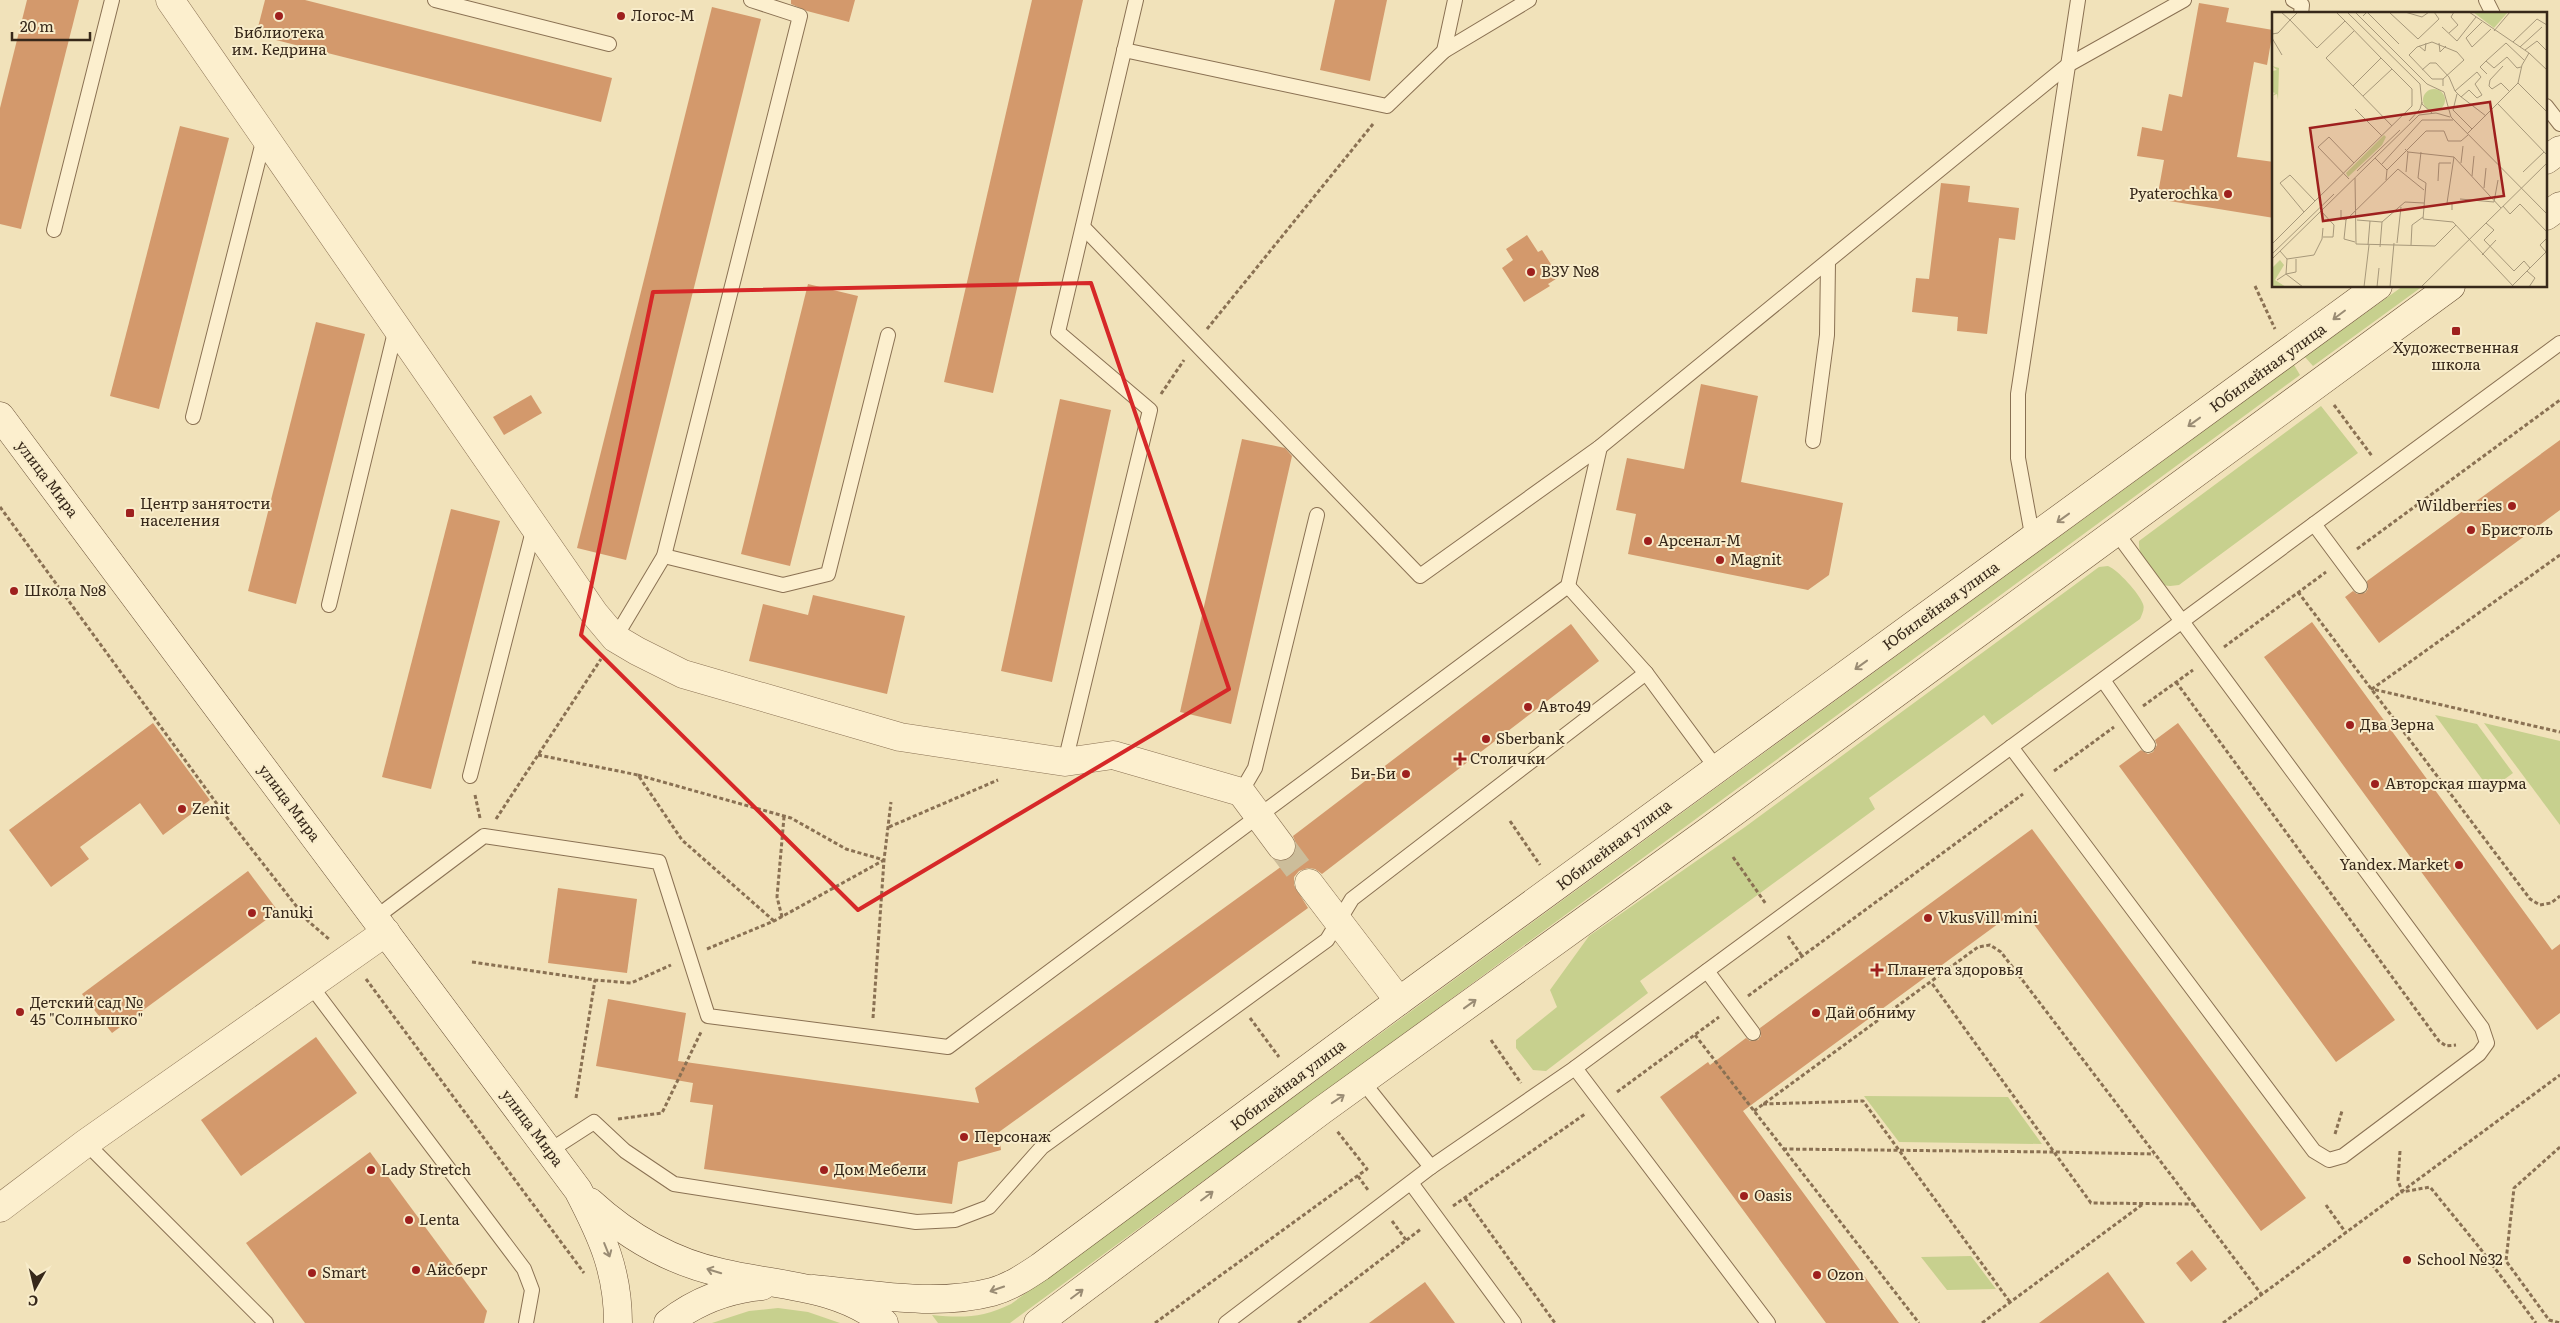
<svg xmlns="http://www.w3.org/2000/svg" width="2560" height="1323" font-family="Literata,serif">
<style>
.green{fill:#c7d08e}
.building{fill:#d3996c}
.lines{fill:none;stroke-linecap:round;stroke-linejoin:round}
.street-tunnel{stroke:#ccbd9a;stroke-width:28;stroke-dasharray:28 14;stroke-linecap:butt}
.lane-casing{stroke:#8a7153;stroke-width:16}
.street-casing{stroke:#8a7153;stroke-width:29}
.secondary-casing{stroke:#6b5237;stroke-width:29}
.path{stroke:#8a7153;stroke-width:3;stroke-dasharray:4 2.5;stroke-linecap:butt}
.lane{stroke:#fcefce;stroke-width:14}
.street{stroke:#fcefce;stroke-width:28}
.secondary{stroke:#fcefce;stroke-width:28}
.oneway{stroke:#9a8c74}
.marked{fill:none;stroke:#d62828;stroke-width:4;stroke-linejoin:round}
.poi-dot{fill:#9e201e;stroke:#f8ecca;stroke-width:2}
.labels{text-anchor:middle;stroke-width:4;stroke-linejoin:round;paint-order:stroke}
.poi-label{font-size:15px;fill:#37281a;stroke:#f8ecca;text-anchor:start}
.street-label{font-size:15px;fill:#37281a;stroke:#f8ecca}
.inset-road{fill:none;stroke:#a7987a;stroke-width:1}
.view{fill:#9e201e;fill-opacity:0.15;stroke:#9e201e;stroke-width:2.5}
.inset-edge{fill:none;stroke:#37281a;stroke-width:2.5}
</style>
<rect width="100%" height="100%" fill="#f1e2ba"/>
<!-- green -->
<g class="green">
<polygon points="2403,286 2423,286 2313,366 2305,357"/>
<path d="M2294,365l6,10 -1290,948h-72l-6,-8c31,3 50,3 79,-11z"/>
<path d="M2321,406l37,47 -179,132c-6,1 -14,2 -19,-2 -12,-9 -22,-27 -21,-42z"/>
<path d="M2108,566c10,4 31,27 35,38 2,5 -1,10 -3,15l-148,106 -8,-10 -115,83 6,11 -235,172 8,12 -102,78 -13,-1 -17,-22v-8l41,-33 -7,-17 39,-54 156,-109 354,-260z"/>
<polygon points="2435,715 2477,724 2513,773 2490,790"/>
<polygon points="2484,723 2560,741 2560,825"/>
<polygon points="1864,1096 2008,1097 2042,1144 1899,1142"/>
<polygon points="1971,1256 1996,1289 1947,1290 1921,1257"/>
<polygon points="778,1308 808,1312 840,1323 712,1323 749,1311"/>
</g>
<!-- building -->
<g class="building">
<polygon points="27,0 79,0 21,229 0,224 0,108"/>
<polygon points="265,0 305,0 612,78 601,122 256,35"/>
<polygon points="791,0 855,0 849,22 807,11 791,4"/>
<polygon points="1032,0 1083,0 993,393 944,382"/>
<polygon points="1335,0 1387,0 1370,81 1320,70"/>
<polygon points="2199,3 2229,8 2226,22 2273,30 2267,65 2254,62 2237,157 2274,162 2274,218 2157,199 2164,160 2137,156 2142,127 2162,131 2169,94 2182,97"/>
<polygon points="712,7 761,19 626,560 577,548"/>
<polygon points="180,126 229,138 159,409 110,396"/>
<polygon points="1941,183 1970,186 1968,202 2019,208 2015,240 1999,238 1987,334 1957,331 1958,317 1912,312 1916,278 1929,279"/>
<polygon points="1527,235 1538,252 1542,250 1559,277 1548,284 1550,286 1524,302 1502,268 1513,260 1506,249"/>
<polygon points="808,284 858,296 790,566 741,554"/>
<polygon points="316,322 365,334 296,604 248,591"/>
<polygon points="1701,384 1758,396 1741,482 1843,503 1829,575 1808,590 1628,554 1636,514 1616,510 1627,458 1684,469"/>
<polygon points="531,395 542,413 504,435 493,417"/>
<polygon points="1060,399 1111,410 1052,682 1001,671"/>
<polygon points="1242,439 1285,448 1292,456 1231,724 1180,712"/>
<polygon points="2560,440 2560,510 2379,643 2345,597 2353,591 2357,594 2365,593 2368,589 2367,581"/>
<polygon points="451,509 500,521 431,789 382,777"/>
<polygon points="813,595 905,616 887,694 749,661 763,604 808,615"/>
<polygon points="2312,622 2552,950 2560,944 2560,1013 2537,1030 2264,657"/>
<polygon points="1571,624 1599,661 1322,874 1315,869 1308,868 1299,871 1294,877 1294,885 1308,908 999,1132 1001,1150 958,1162 952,1204 704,1169 713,1105 690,1102 693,1083 596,1066 608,999 686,1013 678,1061 979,1103 975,1088 1282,866 1278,861 1290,859 1295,852 1296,844 1293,836"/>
<polygon points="153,723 210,800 163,835 140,803 80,847 89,859 51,887 9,830"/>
<polygon points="2178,723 2395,1020 2336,1062 2119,766 2141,750 2148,754 2153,752 2157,745 2155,740"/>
<polygon points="2032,829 2306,1198 2261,1231 2021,907 1743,1111 1899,1323 1826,1323 1660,1097 1708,1062 1710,1065 1746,1038 1750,1041 1758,1040 1761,1036 1760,1028"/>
<polygon points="248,871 278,911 112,1033 82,994"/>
<polygon points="558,888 637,899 627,973 548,963"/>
<polygon points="316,1037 357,1093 241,1176 201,1120"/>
<polygon points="370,1152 487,1311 484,1323 305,1323 246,1243"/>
<polygon points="2192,1250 2207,1269 2191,1282 2176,1263"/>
<polygon points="2108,1272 2145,1323 2039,1323"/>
<polygon points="1425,1282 1455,1323 1369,1323"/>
</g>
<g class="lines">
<!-- street-tunnel -->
<polyline class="street-tunnel" points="1281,846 1309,883"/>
<!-- lane casing -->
<g class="lane-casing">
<g id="lane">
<polyline points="435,0 609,44"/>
<polyline points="2293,0 2302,5 2301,14"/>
<polyline points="2486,0 2493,14"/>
<polyline points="1124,50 1387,106 1444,51 1529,0"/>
<polyline points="1444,51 1455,0"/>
<polyline points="2546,106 2560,124"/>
<polyline points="1083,227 1420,576 1600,447 2068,65 2184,0"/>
<polyline points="54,230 112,0"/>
<polyline points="193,417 264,138"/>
<polyline points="1813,441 1827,335 1828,262"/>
<polyline points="2314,524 2360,586"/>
<polyline points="2033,540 2018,458 2018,394 2078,0"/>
<polyline points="664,556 783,585 828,574 888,335"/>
<polyline points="1568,586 1646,673 1717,769"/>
<polyline points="329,605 396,328"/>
<polyline points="615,638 664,556 800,16 751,0"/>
<polyline points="2103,680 2148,745"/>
<polyline points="2011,747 2314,1151 2329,1160 2343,1156 2479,1054 2487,1043 2482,1028 2116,532"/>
<polyline points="1065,762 1150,410 1058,332 1136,0"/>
<polyline points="470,776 534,527"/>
<polyline points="1241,792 1255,768 1317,515"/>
<polyline points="375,918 484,836 659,862 708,1016 948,1047 1568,586 1600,447"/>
<polyline points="1707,971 1753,1033"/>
<polyline points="311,986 524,1269 532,1290 526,1323"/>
<polyline points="1575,1068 1768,1323"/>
<polyline points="1363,1082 1431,1167"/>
<polyline points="86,1143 266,1323"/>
<polyline points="549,1151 594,1122 625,1151 674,1184 916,1222 955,1220 989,1207 1042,1147 1327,940 1352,899 1646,673"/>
<polyline points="1411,1183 1514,1323"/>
<polyline points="1226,1323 1431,1167 1575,1068 2560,343"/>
</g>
</g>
<!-- street casing -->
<g class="street-casing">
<g id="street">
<polyline points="170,0 594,613 615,638 637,651 683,674 900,737 1065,762 1113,755 1241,792 1281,846"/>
<polyline points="1309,883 1399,1001"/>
<polyline points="0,1208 86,1143 386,932"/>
</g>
</g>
<!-- secondary casing -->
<g class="secondary-casing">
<g id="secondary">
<polyline points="2546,160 2560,150"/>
<polyline points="2546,216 2560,206"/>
<path d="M0,416l578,774c24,46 40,81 40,133"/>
<path d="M590,1202c37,34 82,60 132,71 55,13 117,12 162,50"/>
<path d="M813,1289c58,5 122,18 179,3 18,-5 33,-15 48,-25l359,-266 979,-715"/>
<path d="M668,1323c27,-21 60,-34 94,-37"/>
<polyline points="1038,1323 1321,1111 1711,829 2451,286"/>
</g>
</g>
<!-- path -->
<g class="path">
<polyline points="2255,286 2275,329"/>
<polyline points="1207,329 1373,124"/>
<polyline points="1161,394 1184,360"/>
<polyline points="2334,405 2372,456"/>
<polyline points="0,507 228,819 308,921 330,940"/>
<polyline points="2357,549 2560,400"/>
<polyline points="2560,555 2372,689 2560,732"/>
<polyline points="2298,592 2530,899 2540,905 2551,903 2560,896"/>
<polyline points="2224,647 2326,572"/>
<polyline points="2176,682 2439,1041 2446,1046 2456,1045"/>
<polyline points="2143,706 2193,670"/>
<polyline points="538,755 638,775 682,840 774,921"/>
<polyline points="2054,771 2114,727"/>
<polyline points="638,775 791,818 846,849 884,860"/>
<polyline points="475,795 480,818"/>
<polyline points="496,819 601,659"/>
<polyline points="1510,821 1540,865"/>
<polyline points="889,827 998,780"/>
<polyline points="1733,857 1766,904"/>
<polyline points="782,917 777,897 784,817"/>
<polyline points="1788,936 1802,956"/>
<polyline points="707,949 774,921 884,860"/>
<polyline points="472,962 595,980 631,983 671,965"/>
<polyline points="366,979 584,1273"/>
<polyline points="1748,996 2023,794"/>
<polyline points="873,1018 884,860 891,802"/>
<polyline points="1250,1018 1279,1057"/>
<polyline points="1695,1035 1919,1323"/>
<polyline points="1491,1040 1521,1083"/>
<polyline points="1617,1092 1719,1017"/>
<polyline points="576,1098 595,980"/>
<polyline points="1763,1104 1863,1101 2010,1302"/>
<polyline points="1754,1111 1978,947 1990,945 2001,952 2193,1204 2091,1203 2054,1152 2154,1154"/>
<polyline points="618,1119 662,1113 701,1032"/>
<polyline points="2335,1134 2342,1111"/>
<polyline points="2560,1147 2514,1188 2506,1261 2549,1320 2560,1323"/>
<polyline points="1783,1149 2054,1152 1931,982"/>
<polyline points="2400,1151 2398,1180 2402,1192 2430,1187 2479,1247 2536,1323"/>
<polyline points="1358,1176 1368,1190"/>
<polyline points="1465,1198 1555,1323"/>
<polyline points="2193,1204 2262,1295"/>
<polyline points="2326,1205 2346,1233"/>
<polyline points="1453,1206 1585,1114"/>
<polyline points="1392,1221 1406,1240"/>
<polyline points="1155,1323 1367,1169 1337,1131"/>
<polyline points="1298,1323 1421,1229"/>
<polyline points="1982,1323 2143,1204"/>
<polyline points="2223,1323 2560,1075"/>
</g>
<!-- lane -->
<use href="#lane" class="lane"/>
<!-- street -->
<use href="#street" class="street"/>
<!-- secondary -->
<use href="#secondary" class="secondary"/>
</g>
<!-- one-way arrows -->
<defs><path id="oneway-shaft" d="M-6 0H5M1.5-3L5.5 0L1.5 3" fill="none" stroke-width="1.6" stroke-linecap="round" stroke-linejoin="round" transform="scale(1.25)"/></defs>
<g class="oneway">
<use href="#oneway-shaft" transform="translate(2339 315) rotate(143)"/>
<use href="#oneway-shaft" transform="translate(2194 422) rotate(144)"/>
<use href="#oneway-shaft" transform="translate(2063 518) rotate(144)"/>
<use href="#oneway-shaft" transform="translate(1861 665) rotate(144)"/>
<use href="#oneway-shaft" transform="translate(1470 1004) rotate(-36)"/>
<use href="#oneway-shaft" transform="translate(1338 1099) rotate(-34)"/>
<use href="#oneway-shaft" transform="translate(1207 1196) rotate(-37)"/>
<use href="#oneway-shaft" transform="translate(607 1250) rotate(68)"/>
<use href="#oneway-shaft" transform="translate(714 1271) rotate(-163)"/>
<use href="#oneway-shaft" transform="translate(997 1289) rotate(161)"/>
<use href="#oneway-shaft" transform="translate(1077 1294) rotate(-37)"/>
</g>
<!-- marked area -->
<path class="marked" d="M1091,283l138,406 -371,221 -277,-275 72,-343z"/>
<!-- markers -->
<g class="poi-dot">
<circle cx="279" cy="16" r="5"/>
<circle cx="621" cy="16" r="5"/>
<circle cx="2228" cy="194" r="5"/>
<circle cx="1531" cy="272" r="5"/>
<rect x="2451" y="326" width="10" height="10" rx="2.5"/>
<circle cx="2512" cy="506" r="5"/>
<rect x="125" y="508" width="10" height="10" rx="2.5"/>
<circle cx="2471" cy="530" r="5"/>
<circle cx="1648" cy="541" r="5"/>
<circle cx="1720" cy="560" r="5"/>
<circle cx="14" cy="591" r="5"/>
<circle cx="1528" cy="707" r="5"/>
<circle cx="2350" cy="725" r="5"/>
<circle cx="1486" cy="739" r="5"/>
<path d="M1457.5 751.5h5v5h5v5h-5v5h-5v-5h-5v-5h5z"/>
<circle cx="1406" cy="774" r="5"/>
<circle cx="2375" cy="784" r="5"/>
<circle cx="182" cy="809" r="5"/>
<circle cx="2459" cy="865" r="5"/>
<circle cx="252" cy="913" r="5"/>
<circle cx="1928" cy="918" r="5"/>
<path d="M1874.5 962.5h5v5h5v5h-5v5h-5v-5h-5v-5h5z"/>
<circle cx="20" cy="1012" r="5"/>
<circle cx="1816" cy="1013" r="5"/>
<circle cx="964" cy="1137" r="5"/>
<circle cx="371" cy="1170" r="5"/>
<circle cx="824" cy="1170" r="5"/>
<circle cx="1744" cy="1196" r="5"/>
<circle cx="409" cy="1220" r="5"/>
<circle cx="2407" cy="1260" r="5"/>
<circle cx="416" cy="1270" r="5"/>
<circle cx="312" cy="1273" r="5"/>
<circle cx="1817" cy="1275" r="5"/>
</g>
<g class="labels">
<!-- poi labels -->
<g class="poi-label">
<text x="631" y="21">Логос-М</text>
<text x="279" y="38" text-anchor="middle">Библиотека<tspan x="279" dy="17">им. Кедрина</tspan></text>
<text x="2218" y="199" text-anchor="end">Pyaterochka</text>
<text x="1541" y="277">ВЗУ №8</text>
<text x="2456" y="353" text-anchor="middle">Художественная<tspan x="2456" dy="17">школа</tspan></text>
<text x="140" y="509">Центр занятости<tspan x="140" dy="17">населения</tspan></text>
<text x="2502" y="511" text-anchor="end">Wildberries</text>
<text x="2481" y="535">Бристоль</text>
<text x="1658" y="546">Арсенал-М</text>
<text x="1730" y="565">Magnit</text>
<text x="24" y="596">Школа №8</text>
<text x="1538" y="712">Авто49</text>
<text x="2360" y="730">Два Зерна</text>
<text x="1496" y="744">Sberbank</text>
<text x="1470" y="764">Столички</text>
<text x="1396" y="779" text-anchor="end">Би-Би</text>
<text x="2385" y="789">Авторская шаурма</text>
<text x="192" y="814">Zenit</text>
<text x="2449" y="870" text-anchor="end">Yandex.Market</text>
<text x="262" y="918">Tanuki</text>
<text x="1938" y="923">VkusVill mini</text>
<text x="1887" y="975">Планета здоровья</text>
<text x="30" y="1008">Детский сад №<tspan x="30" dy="17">45 "Солнышко"</tspan></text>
<text x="1826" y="1018">Дай обниму</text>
<text x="974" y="1142">Персонаж</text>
<text x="381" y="1175">Lady Stretch</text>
<text x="834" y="1175">Дом Мебели</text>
<text x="1754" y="1201">Oasis</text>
<text x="419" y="1225">Lenta</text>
<text x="2417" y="1265">School №32</text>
<text x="426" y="1275">Айсберг</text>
<text x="322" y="1278">Smart</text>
<text x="1827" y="1280">Ozon</text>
</g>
<!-- street labels -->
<g class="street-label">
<text transform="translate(2268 368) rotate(-36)" y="5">Юбилейная улица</text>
<text transform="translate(47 479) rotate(53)" y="5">улица Мира</text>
<text transform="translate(1941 606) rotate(-36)" y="5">Юбилейная улица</text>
<text transform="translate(289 803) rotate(53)" y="5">улица Мира</text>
<text transform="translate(1614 845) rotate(-37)" y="5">Юбилейная улица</text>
<text transform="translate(1288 1085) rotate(-37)" y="5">Юбилейная улица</text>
<text transform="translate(532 1128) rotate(53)" y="5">улица Мира</text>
</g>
</g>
<!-- overview -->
<g transform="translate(2272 12)">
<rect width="275" height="275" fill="#f1e2ba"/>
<path d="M201,0h35l-14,16zM0,54l7,2 -1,32 -1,-6 -5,2 3,-3 -3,-1v-21l5,-1zM151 88a11 11 0 1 1 22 0a11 11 0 1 1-22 0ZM112,123l2,2 -4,8 -34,32 -2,-4zM8,248l4,5 -9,15 11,7h-14v-19z" fill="#c7d08e"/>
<path class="inset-road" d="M9,0l9,8 8,-8M75,0l73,72 2,20 10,9M83,0l72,72 17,8 7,25 96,97M117,0l29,27 21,-20 -5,-7M133,0l17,5 7,-5M197,0l60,41 18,17M91,4l4,-4 32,32M73,9l36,37 -28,28 -27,-28 28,-27M210,10l-16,16 6,9 19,-18M170,15l15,14 19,-24M222,19l16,-19M177,21l9,-8 -7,-8 3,-5M0,22l6,-1 12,-13 27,28 28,-27 -9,-9M0,26l10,17M241,30l24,-23 10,6M167,31l1,9 6,-6M147,34l6,5 1,-8M248,35l22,-20M253,38l12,-9 10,10M214,49l-6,6 7,7M231,54l-13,14 -1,6 3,3 9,-6 9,9M249,55l-4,1 -10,-11 -13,11 -8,-7 20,-18 18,17M150,58l8,-7h6l13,14 6,14M171,67h-11l-23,-24 8,-8 15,-5 25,10 7,8 -21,19v7M246,71l29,29M81,74l39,40M185,82l-4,16 19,19M91,84l29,-27M189,85l8,-7 8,8 5,-3 -7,-11 6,-7 -4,-5 -22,19 5,5 26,20M226,92l49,51M83,97l27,27M137,109l11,-12 2,-7M195,122l51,-51 4,-18 7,-12M133,137l3,3 46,5 47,51M149,140l-3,26 8,5 -3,36 30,3 61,65M103,146l12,12M189,151l2,-17M109,153l41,-45h31M85,159l43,-41M134,160l2,-20M251,160l21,-20M200,164l2,-20M83,166l1,66 79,2 21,-21M77,167l-31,-32 11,-10 25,26M114,168l1,-10 39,-39h18l4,10h13l7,-6M166,169l1,-18h12M212,176l2,-20M188,187l34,3 4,-22M231,194l7,8 10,-10 27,28M69,198v8l5,2 -2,19 11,3M180,198v-7h-5l7,-46M49,199l13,14 -1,12h-10M32,200l-24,-29 10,-8 25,26 97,-95v-17l-31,-31M74,208l52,-51 26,21M85,208l25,2 -2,25M110,210l23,-20 19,1M214,211l8,7 -10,10 30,31 10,-10 6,7M125,231l4,-36M0,232l43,-43M96,233l2,-24M139,233l1,-20 11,-8M8,239l7,8 27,-4 8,-16 1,-11M274,240l-6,-7 7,-7M0,242l62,-60M210,243l14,-15M0,247l147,-144 17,-2 14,4M15,247l-1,15 10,-2v-13M255,259l8,7 -6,9M5,268l9,-6 17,13M240,274l35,-35M92,275l5,-42M105,275l2,-19M118,275l4,-44M149,275l126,-124"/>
<path class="view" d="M218,90l14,94 -181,25 -13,-93z"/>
<rect width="275" height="275" class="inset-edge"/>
</g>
<!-- north arrow -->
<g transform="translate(35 1288) rotate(188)" stroke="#f8ecca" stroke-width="4" paint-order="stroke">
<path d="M0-4L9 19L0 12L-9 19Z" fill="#37281a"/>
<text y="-8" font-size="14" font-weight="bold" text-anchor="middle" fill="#37281a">С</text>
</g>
<!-- scale -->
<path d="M12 32v8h78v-8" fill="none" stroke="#37281a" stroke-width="2.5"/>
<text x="20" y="32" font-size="15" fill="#37281a" stroke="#f8ecca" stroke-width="4" paint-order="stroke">20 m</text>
</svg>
